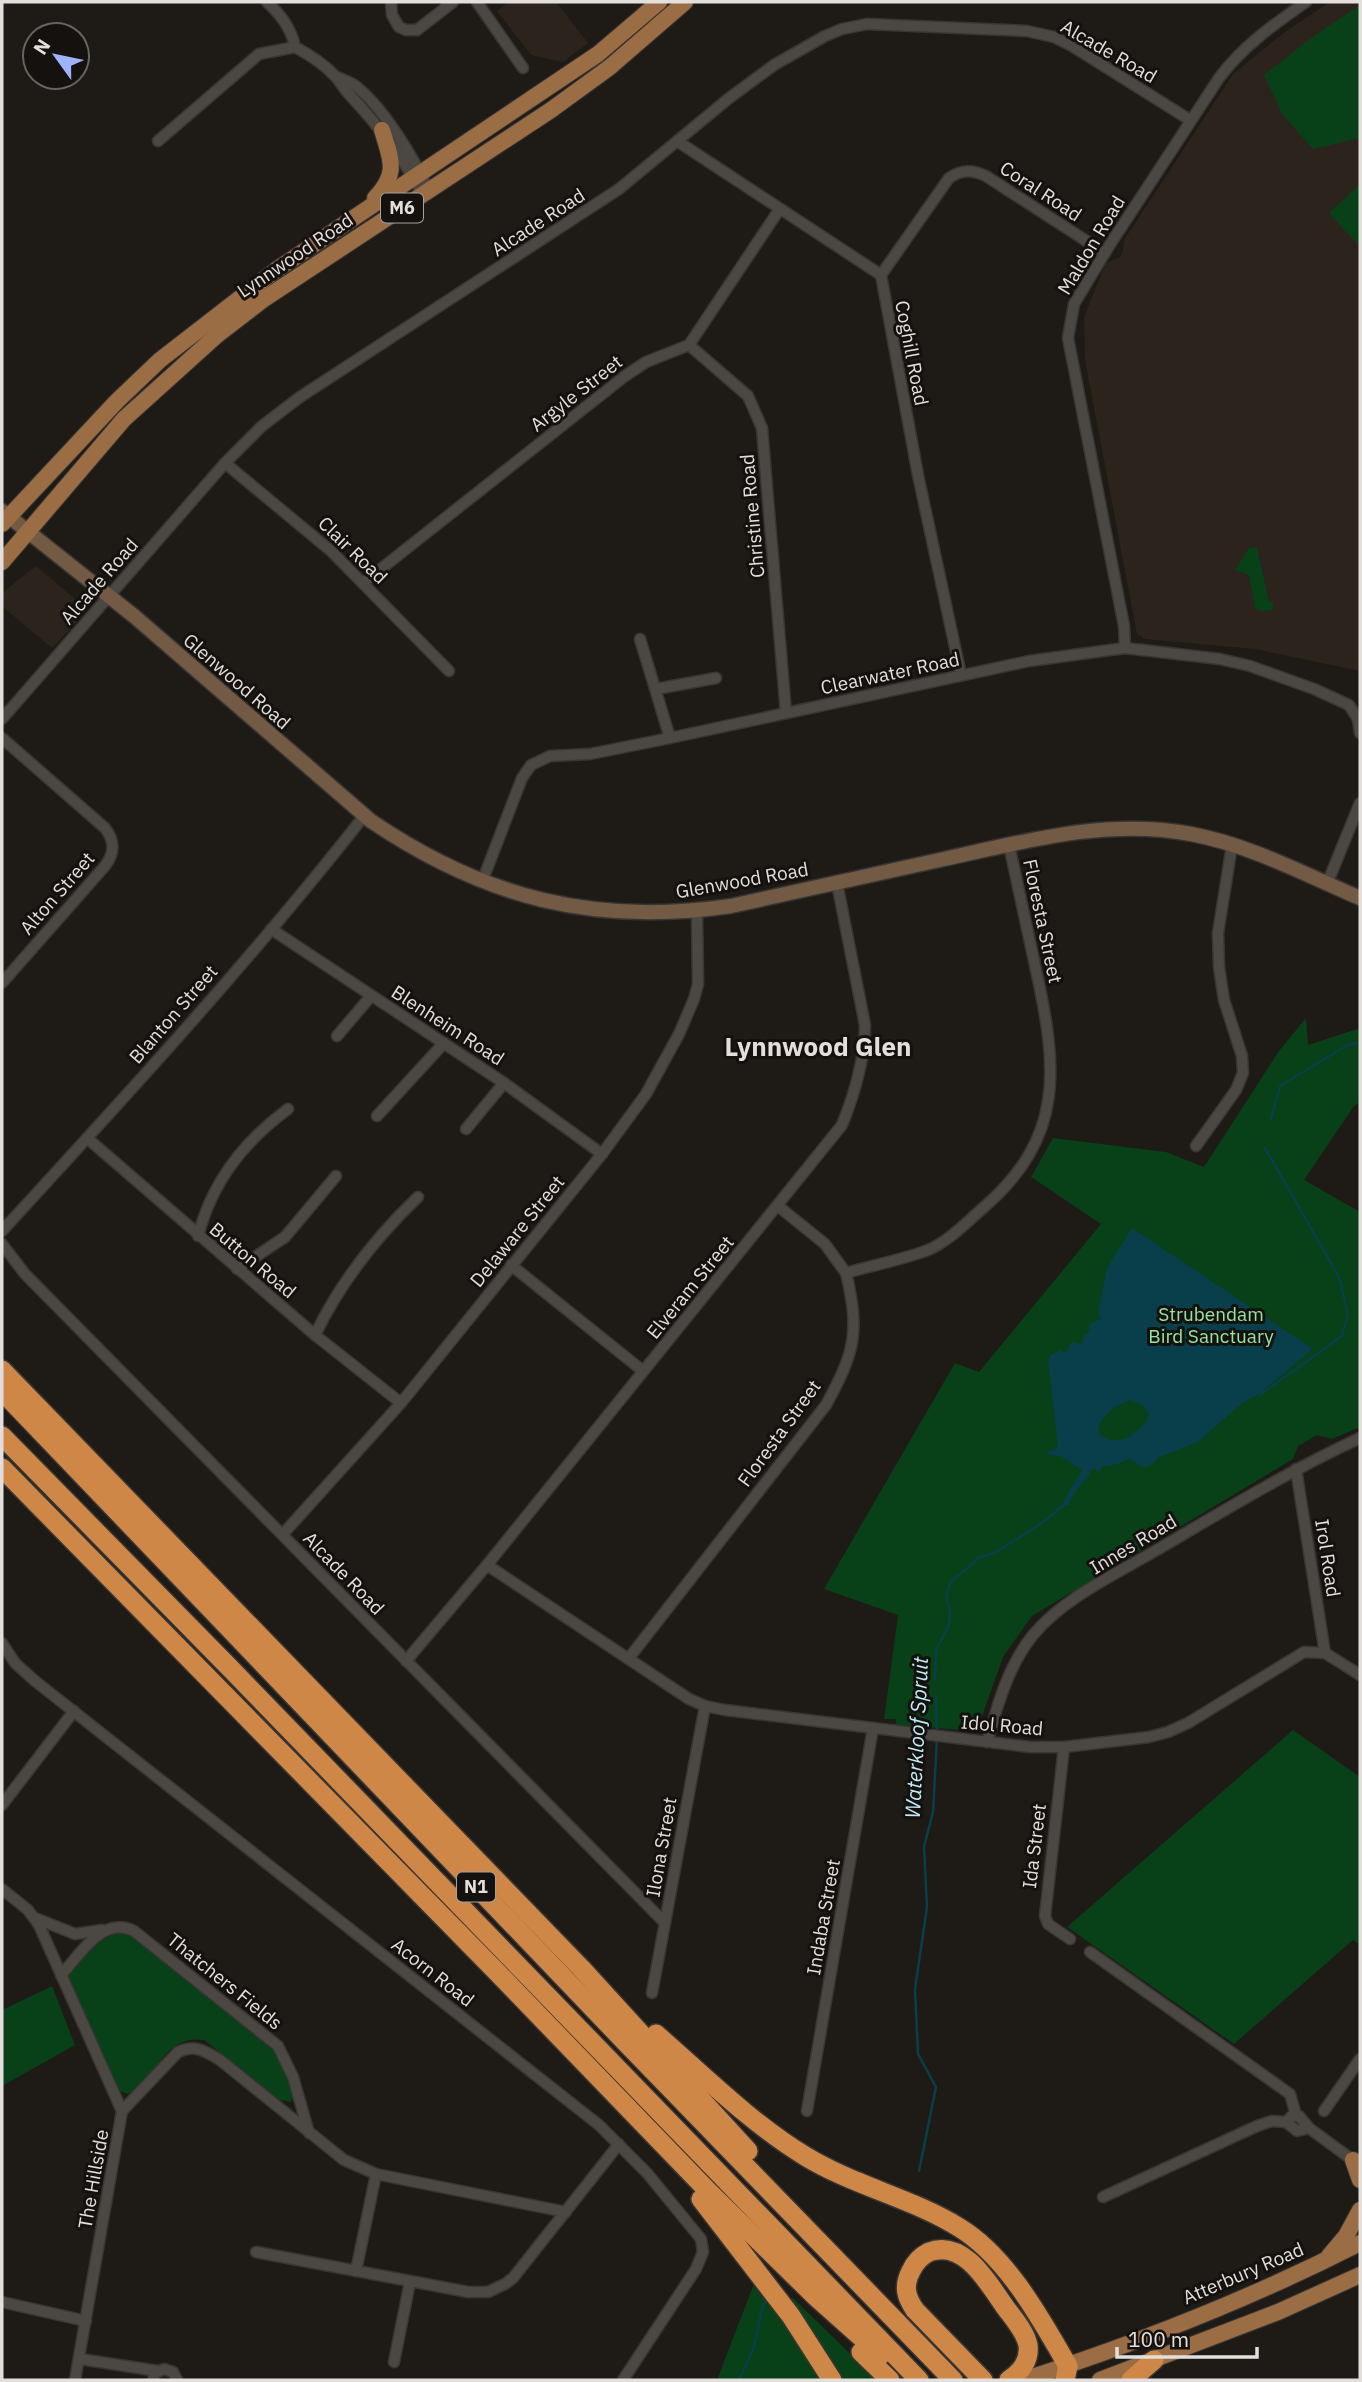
<svg xmlns="http://www.w3.org/2000/svg" width="1362" height="2382" font-family="'IBM Plex Sans',sans-serif">
<style>
.built{fill:#2c241c}
.green{fill:#084018}
.water{fill:#083f4a;fill-rule:evenodd}
.lines{fill:none;stroke-linecap:round;stroke-linejoin:round}
.stream{stroke:#083f4a;stroke-width:2.5}
.street-casing{stroke:#383533;stroke-width:13}
.secondary-casing{stroke:#383533;stroke-width:17}
.primary-casing{stroke:#383533;stroke-width:18}
.highway-casing{stroke:#383533;stroke-width:22}
.street{stroke:#4b4742;stroke-width:10}
.secondary{stroke:#735a44;stroke-width:14}
.primary{stroke:#9a6d45;stroke-width:16}
.highway{stroke:#cf8747;stroke-width:19}
.labels{text-anchor:middle;stroke-width:6;stroke-linejoin:round;paint-order:stroke}
.shield{fill:#14110e;stroke:#a4a19f;stroke-width:2}
.shield-label{font-size:18px;font-weight:bold;fill:#e2dfdd}
.street-label{font-size:19px;fill:#e2dfdd;stroke:#14110e}
.park-label{font-size:19px;fill:#94e4a0;stroke:#14110e}
.water-label{font-size:21px;font-style:italic;fill:#bfecf7;stroke:#14110e}
.district-label{font-size:26px;font-weight:bold;fill:#e2dfdd;stroke:#14110e}
</style>
<rect width="100%" height="100%" fill="#1e1a16"/>
<!-- built -->
<g class="built">
<polygon points="508,2 556,2 588,43 563,62 531,55 497,11"/>
<polygon points="1330,2 1360,2 1360,671 1255,649 1145,639 1137,634 1085,360 1084,317 1106,263 1120,257 1123,251 1124,240 1233,74 1285,32"/>
<polygon points="36,566 80,603 83,615 52,648 2,606 2,593"/>
</g>
<!-- green -->
<g class="green">
<polygon points="1360,5 1360,138 1313,149 1282,114 1264,75 1314,36"/>
<polygon points="1360,184 1360,247 1329,213"/>
<polygon points="1257,547 1269,602 1273,602 1273,610 1260,611 1255,608 1249,575 1235,570 1249,548"/>
<polygon points="1306,1018 1308,1045 1360,1028 1360,1102 1354,1106 1304,1180 1360,1212 1360,1427 1332,1439 1317,1435 1298,1446 1293,1459 1032,1616 1003,1657 980,1722 960,1730 896,1725 896,1719 884,1719 898,1615 824,1589 955,1363 979,1372 1101,1224 1031,1177 1053,1138 1166,1152 1204,1167 1279,1051"/>
<polygon points="1293,1730 1360,1777 1360,1945 1353,1940 1234,2044 1067,1927"/>
<path d="M121,1933l15,5 105,82 38,34 15,34 -3,14 -11,-2 -76,-60c-43,-6 -45,40 -76,54l-8,-3 -50,-102 -2,-12c15,-17 29,-41 53,-44z"/>
<polygon points="52,1986 75,2045 2,2086 2,2010"/>
<polygon points="755,2281 826,2380 717,2380"/>
<polygon points="793,2298 877,2380 841,2380 790,2301"/>
</g>
<!-- water -->
<path class="water" d="M1132,1228l181,121 -54,45 -17,9 -44,39 -41,16 -4,6 -9,4 -14,-9 -19,7h-9l-3,7 -5,-5 -21,27 -5,11 -2,-1 -3,-3 19,-32 -22,-14 -11,-1 -2,-3 11,-5 -10,-87 3,-6 10,-4 2,3 4,-2 5,-9 9,2 3,-9 7,-4 -3,-3 3,-5 10,-4 -3,-6 9,-45zM1131,1400l12,6 6,9c-4,12 -23,28 -37,25 -4,0 -7,-3 -11,-4l-3,-6c3,-15 19,-26 33,-30z"/>
<g class="lines">
<!-- stream -->
<g class="stream">
<polyline points="1271,1119 1280,1086 1346,1046 1360,1042"/>
<polyline points="1260,1395 1342,1336 1348,1314 1339,1277 1265,1148"/>
<polyline points="935,1679 936,1650 949,1625 950,1612 946,1596 950,1583 980,1557 995,1553 1046,1520 1067,1502"/>
<polyline points="936,1696 937,1731"/>
<polyline points="919,2171 936,2087 918,2054 915,1989 927,1907 924,1847 933,1812 937,1738"/>
<polyline points="739,2380 754,2347 763,2305 768,2299"/>
</g>
<!-- street casing -->
<g class="street-casing">
<g id="street">
<path d="M267,2c14,13 24,26 28,45 15,8 29,17 40,29 5,5 8,12 13,17 29,31 55,63 74,101"/>
<polyline points="391,2 392,15 399,27 406,30 417,30 453,2"/>
<polyline points="477,2 523,68"/>
<path d="M337,77c7,3 14,5 20,10 28,23 56,70 72,103"/>
<polyline points="158,141 259,54 295,47"/>
<polyline points="677,141 881,275 918,475 961,675"/>
<path d="M881,275l68,-97c13,-9 23,-8 37,-2l119,77"/>
<polyline points="689,345 748,396 762,428 786,713"/>
<polyline points="225,463 331,551 449,671"/>
<polyline points="363,583 625,376 646,362 689,345 779,210"/>
<polyline points="640,639 670,738"/>
<path d="M1125,648l-1,-22 -56,-288 6,-34 35,-58 110,-168c24,-32 54,-53 87,-76"/>
<polyline points="656,689 716,678"/>
<polyline points="2,719 225,463 262,426 300,397 619,189 728,99 774,65 825,36 842,29 867,24 1027,31 1054,37 1072,46 1190,120"/>
<path d="M2,738l103,90c10,13 10,25 0,38l-103,117"/>
<polyline points="482,882 522,778 531,765 550,756 590,754 670,738 1029,661 1125,648 1220,659 1250,666 1314,689 1349,705 1358,719 1360,733"/>
<polyline points="1327,884 1360,803"/>
<polyline points="271,929 504,1083 602,1154"/>
<polyline points="337,1036 371,996"/>
<polyline points="377,1116 444,1043"/>
<polyline points="466,1129 504,1083"/>
<polyline points="87,1138 315,1335 401,1403"/>
<polyline points="1196,1146 1236,1090 1243,1073 1242,1056 1224,1000 1219,967 1218,933 1232,845"/>
<polyline points="778,1206 825,1244 846,1273"/>
<path d="M2,1231c124,-135 249,-271 362,-415"/>
<path d="M198,1236c14,-54 45,-94 90,-127"/>
<polyline points="2,1244 25,1274 665,1923"/>
<polyline points="511,1265 643,1371"/>
<polyline points="237,1269 285,1237 336,1176"/>
<path d="M315,1335c25,-52 61,-98 103,-138"/>
<polyline points="1296,1469 1325,1653"/>
<polyline points="283,1534 401,1403 602,1154 646,1094 679,1034 694,999 698,984 697,911"/>
<polyline points="487,1565 689,1699 705,1706 725,1710 1030,1747 1064,1747 1149,1737 1168,1732 1188,1723 1304,1652 1325,1653 1360,1675"/>
<polyline points="2,1643 15,1663 35,1681 599,2125 647,2173 701,2239 703,2252 696,2269 623,2380"/>
<path d="M629,1658l197,-253c29,-53 34,-73 20,-132 27,-8 56,-13 82,-23 21,-9 39,-28 55,-42 83,-71 74,-142 53,-238 -9,-42 -18,-84 -27,-125"/>
<path d="M406,1661l81,-96 355,-440c12,-30 23,-68 23,-100l-28,-142"/>
<path d="M987,1742c11,-38 21,-76 46,-107 31,-37 81,-60 122,-84 68,-40 134,-80 205,-113"/>
<polyline points="1064,1747 1045,1916 1048,1924 1070,1939"/>
<polyline points="2,1805 74,1711"/>
<polyline points="2,1889 28,1910 39,1925 122,2111 75,2380"/>
<polyline points="35,1918 75,1934 102,1930"/>
<polyline points="1090,1952 1290,2094 1296,2115"/>
<path d="M61,1975c19,-20 41,-60 73,-44l144,115 15,31 16,56"/>
<polyline points="652,1993 705,1706"/>
<path d="M122,2111l56,-59c17,-8 27,-1 42,8l124,100 32,14 190,38"/>
<polyline points="807,2111 873,1728"/>
<polyline points="1324,2111 1360,2059"/>
<polyline points="1309,2128 1297,2131 1286,2122 1292,2116 1299,2116 1309,2128 1358,2164"/>
<polyline points="1103,2197 1257,2126 1272,2121 1286,2122"/>
<polyline points="256,2252 468,2292 488,2292 505,2284 513,2278 619,2144"/>
<polyline points="356,2271 376,2174"/>
<polyline points="2,2302 86,2321"/>
<polyline points="80,2359 158,2371"/>
<polyline points="394,2362 410,2282"/>
<polyline points="153,2380 155,2373 164,2369 173,2372 177,2380"/>
</g>
</g>
<!-- secondary casing -->
<g class="secondary-casing">
<path id="secondary" d="M2,511l132,105 237,205c114,77 223,105 360,85 71,-16 142,-32 213,-47 82,-18 163,-41 247,-25 59,11 115,41 169,64"/>
</g>
<!-- primary casing -->
<g class="primary-casing">
<g id="primary">
<path d="M375,198c24,-25 16,-38 7,-68"/>
<polyline points="2,524 117,401 160,360 276,270 598,54 659,2"/>
<polyline points="2,562 124,419 216,336 264,299 551,110 610,67 685,2"/>
<polyline points="1353,2160 1360,2180"/>
<polyline points="1329,2256 1346,2236 1360,2210"/>
<path d="M1023,2380c115,-37 229,-82 337,-137"/>
<polyline points="1100,2380 1278,2312 1360,2275"/>
</g>
</g>
<!-- highway casing -->
<g class="highway-casing">
<g id="highway">
<polyline points="2,1370 581,1968 748,2151"/>
<polyline points="2,1391 629,2046 953,2380"/>
<polyline points="2,1436 229,1667 919,2380"/>
<polyline points="2,1468 494,1969 710,2193 816,2297 881,2355"/>
<path d="M656,2034c47,41 96,90 149,122 49,30 107,42 155,72 47,29 81,91 108,138l-3,14"/>
<polyline points="701,2199 791,2316 832,2380"/>
<polyline points="861,2352 890,2380"/>
<path d="M983,2380l-68,-70c-9,-13 -12,-24 -4,-39 4,-9 10,-15 18,-19 34,-13 58,29 74,52 8,12 22,26 25,41 2,15 -7,27 -19,35"/>
<polyline points="1131,2380 1154,2360"/>
</g>
</g>
<!-- street -->
<use href="#street" class="street"/>
<!-- secondary -->
<use href="#secondary" class="secondary"/>
<!-- primary -->
<use href="#primary" class="primary"/>
<!-- highway -->
<use href="#highway" class="highway"/>
</g>
<g class="labels">
<!-- shield labels -->
<g class="shield">
<rect x="381" y="193.5" width="42" height="29" rx="5"/>
<rect x="457" y="1872.5" width="38" height="29" rx="5"/>
</g>
<g class="shield-label">
<text x="402" y="214">M6</text>
<text x="476" y="1893">N1</text>
</g>
<!-- street labels -->
<g class="street-label">
<text transform="translate(1109 51) rotate(30)" y="7">Alcade Road</text>
<text transform="translate(1041 191) rotate(33)" y="7">Coral Road</text>
<text transform="translate(538 222) rotate(-33)" y="7">Alcade Road</text>
<text transform="translate(1091 245) rotate(-59)" y="7">Maldon Road</text>
<text transform="translate(295 255) rotate(-34)" y="7">Lynnwood Road</text>
<text transform="translate(912 353) rotate(79)" y="7">Coghill Road</text>
<text transform="translate(576 393) rotate(-38)" y="7">Argyle Street</text>
<text transform="translate(752 516) rotate(-95)" y="7">Christine Road</text>
<text transform="translate(353 550) rotate(44)" y="7">Clair Road</text>
<text transform="translate(99 581) rotate(-49)" y="7">Alcade Road</text>
<text transform="translate(890 673) rotate(-12)" y="7">Clearwater Road</text>
<text transform="translate(237 681) rotate(41)" y="7">Glenwood Road</text>
<text transform="translate(742 880) rotate(-10)" y="7">Glenwood Road</text>
<text transform="translate(57 893) rotate(-49)" y="7">Alton Street</text>
<text transform="translate(1043 921) rotate(78)" y="7">Floresta Street</text>
<text transform="translate(173 1014) rotate(-49)" y="7">Blanton Street</text>
<text transform="translate(448 1025) rotate(33)" y="7">Blenheim Road</text>
<text transform="translate(517 1231) rotate(-51)" y="7">Delaware Street</text>
<text transform="translate(253 1260) rotate(40)" y="7">Button Road</text>
<text transform="translate(690 1287) rotate(-51)" y="7">Elveram Street</text>
<text transform="translate(779 1433) rotate(-54)" y="7">Floresta Street</text>
<text transform="translate(1133 1544) rotate(-31)" y="7">Innes Road</text>
<text transform="translate(1328 1558) rotate(81)" y="7">Irol Road</text>
<text transform="translate(344 1573) rotate(46)" y="7">Alcade Road</text>
<text transform="translate(1002 1725) rotate(5)" y="7">Idol Road</text>
<text transform="translate(1034 1846) rotate(-83)" y="7">Ida Street</text>
<text transform="translate(661 1847) rotate(-80)" y="7">Ilona Street</text>
<text transform="translate(823 1917) rotate(-80)" y="7">Indaba Street</text>
<text transform="translate(433 1972) rotate(38)" y="7">Acorn Road</text>
<text transform="translate(225 1981) rotate(39)" y="7">Thatchers Fields</text>
<text transform="translate(93 2179) rotate(-80)" y="7">The Hillside</text>
<text transform="translate(1243 2273) rotate(-23)" y="7">Atterbury Road</text>
</g>
<!-- park labels -->
<g class="park-label">
<text x="1211" y="1321">Strubendam<tspan x="1211" dy="22">Bird Sanctuary</tspan></text>
</g>
<!-- water labels -->
<g class="water-label">
<text transform="translate(917 1738) rotate(-87)" y="7">Waterkloof Spruit</text>
</g>
<!-- district labels -->
<g class="district-label">
<text x="818" y="1056">Lynnwood Glen</text>
</g>
</g>
<!-- border -->
<rect width="1362" height="2382" fill="none" stroke="#e2dfdd" stroke-width="7"/>
<!-- north arrow -->
<g transform="translate(56 56) rotate(303)"><circle r="33" fill="#14110e" stroke="#666361" stroke-width="2"/>
<path d="M0-5L12 26L0 18L-12 26Z" fill="#9fb3fd"/>
<text y="-10" font-size="19" font-weight="bold" text-anchor="middle" fill="#e2dfdd">N</text>
</g>
<!-- scale -->
<path d="M1117 2347v10h140v-10" fill="none" stroke="#e2dfdd" stroke-width="3.5"/>
<text x="1128" y="2347" font-size="21" fill="#e2dfdd" stroke="#14110e" stroke-width="5" paint-order="stroke">100 m</text>
</svg>
